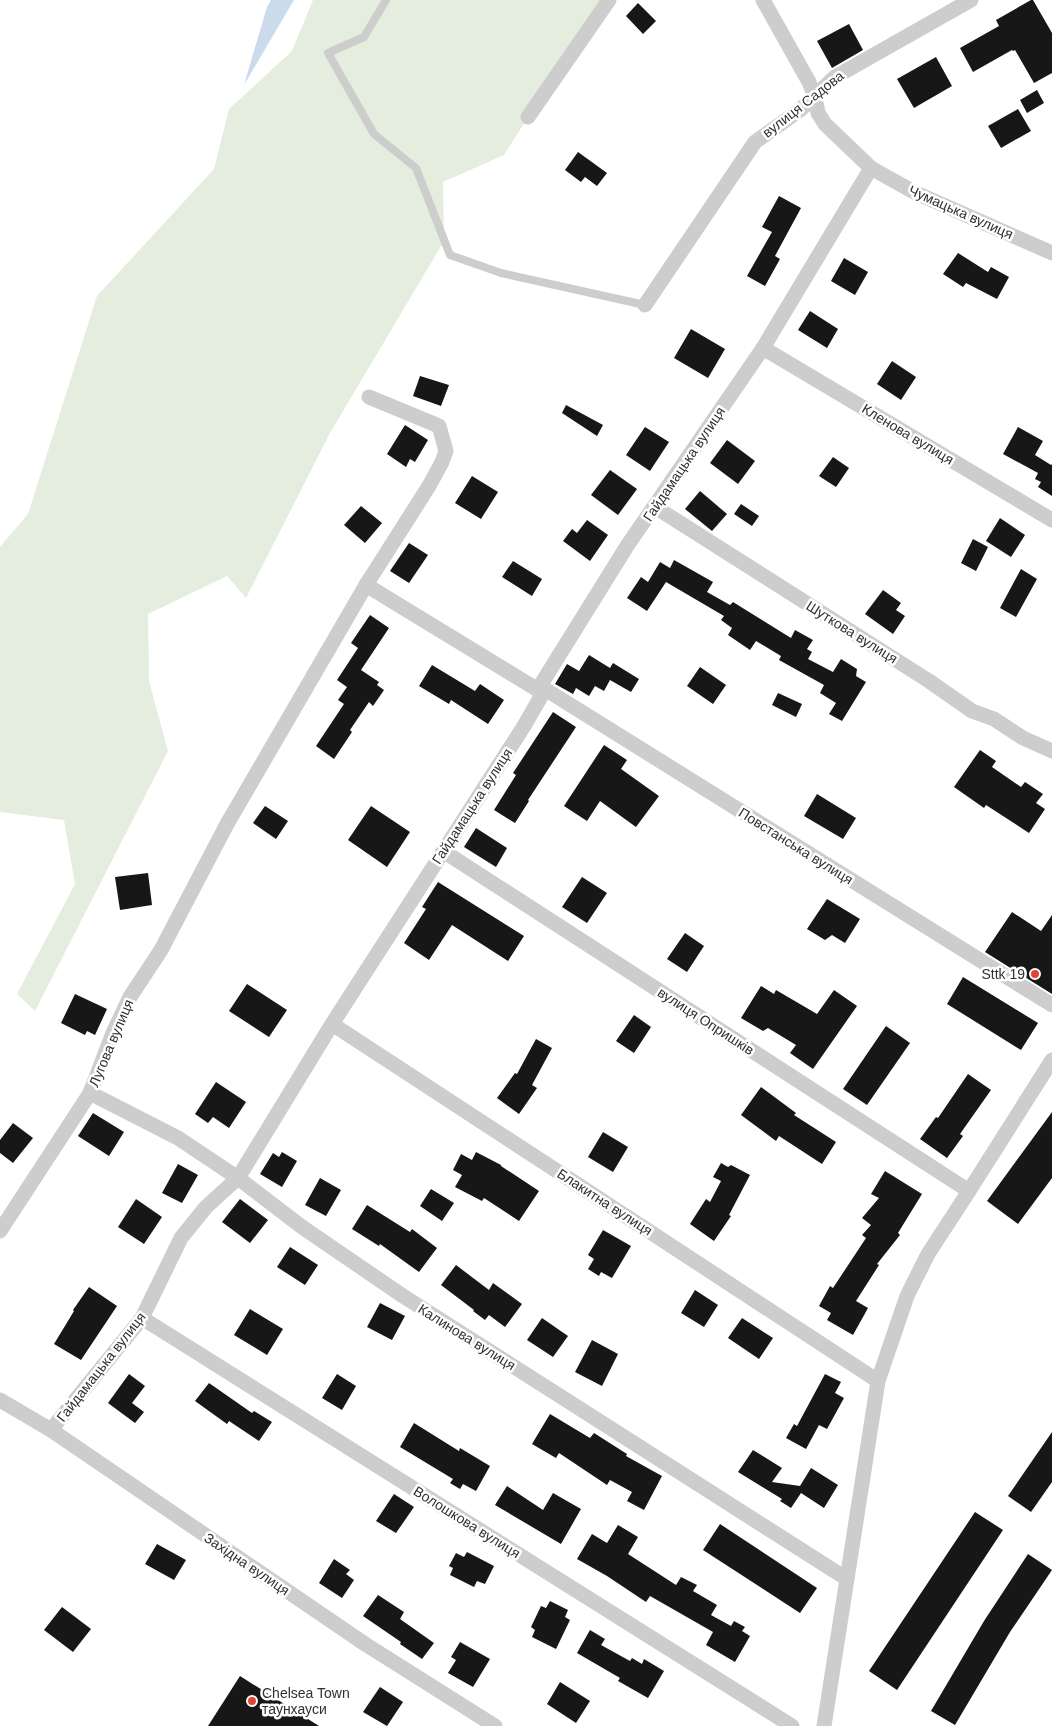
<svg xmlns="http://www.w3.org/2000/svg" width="1052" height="1726" font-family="Helvetica,sans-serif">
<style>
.green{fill:#e5eddf}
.water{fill:#ccdbec}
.building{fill:#171717}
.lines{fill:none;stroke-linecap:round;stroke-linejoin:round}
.lane{stroke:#cdcdcd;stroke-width:8}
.street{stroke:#cdcdcd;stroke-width:15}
.poi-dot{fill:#e24338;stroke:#fff;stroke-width:2}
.labels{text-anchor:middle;stroke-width:5;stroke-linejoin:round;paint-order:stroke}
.street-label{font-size:14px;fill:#303030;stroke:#fff}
.poi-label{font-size:14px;fill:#303030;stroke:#fff;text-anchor:end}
</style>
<rect width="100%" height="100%" fill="#fff"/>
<!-- green -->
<polygon class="green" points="313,0 609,0 528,117 504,155 443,182 444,241 330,433 246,598 227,576 148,614 149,681 168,751 35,1011 17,994 75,884 64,820 0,812 0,547 28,514 97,296 214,169 229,109 292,51"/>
<!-- water -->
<polygon class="water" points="271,0 294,0 244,85 267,7"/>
<!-- building -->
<g class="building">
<polygon points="1031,0 1033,0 1052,33 1052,73 1034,83 1015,50 1013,51 1012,50 973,72 960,48 999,26 996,20"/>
<polygon points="638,3 656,21 643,34 626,16"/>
<polygon points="849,24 863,50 832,68 817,41"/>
<polygon points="936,57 952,86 914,108 897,79"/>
<polygon points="1037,90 1044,103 1027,113 1020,100"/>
<polygon points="1018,109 1031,131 1001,148 988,126"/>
<polygon points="578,152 607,173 597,186 585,177 581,182 565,170"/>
<polygon points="779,196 801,208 775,256 780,259 765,286 747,276 772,232 762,227"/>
<polygon points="958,253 988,272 991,267 1009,277 997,299 966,283 963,287 943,274"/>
<polygon points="844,258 868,272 855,295 831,281"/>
<polygon points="810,311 838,329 827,348 798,330"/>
<polygon points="691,329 725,349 708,378 674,358"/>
<polygon points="892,361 916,377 901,400 877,384"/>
<polygon points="420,376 449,385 441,406 413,396"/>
<polygon points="566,405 603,425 597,436 562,413"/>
<polygon points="405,425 428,440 415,462 410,459 406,467 387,454"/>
<polygon points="645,427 669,442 650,471 626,455"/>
<polygon points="1018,427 1043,441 1035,455 1051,465 1052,464 1052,496 1038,487 1041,482 1035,479 1038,473 1003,454"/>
<polygon points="727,440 755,461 738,484 710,463"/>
<polygon points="833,457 849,468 836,487 819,476"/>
<polygon points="610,470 637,489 618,515 591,495"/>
<polygon points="472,476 498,492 481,519 455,503"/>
<polygon points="700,491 727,514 712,531 685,509"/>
<polygon points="741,504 759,516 752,526 734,514"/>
<polygon points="361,506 382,523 365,543 344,525"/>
<polygon points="1000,518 1025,535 1011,557 986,541"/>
<polygon points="587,520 608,535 590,561 563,541 572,529 577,533"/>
<polygon points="973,539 988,547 976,571 961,563"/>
<polygon points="409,543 428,555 409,583 390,571"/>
<polygon points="674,560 713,582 707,592 730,605 733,602 791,638 795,630 813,640 807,649 812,652 808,659 833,672 841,659 857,669 856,676 866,682 842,721 829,714 836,703 820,693 824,685 779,660 781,656 756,641 750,650 728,635 732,628 721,620 724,616 666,582 647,611 627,598 641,577 648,582 660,562 670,568"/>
<polygon points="513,561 542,579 532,596 502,577"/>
<polygon points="1021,569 1037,579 1016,617 1000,608"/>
<polygon points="883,590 901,603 896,610 905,616 893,634 865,614"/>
<polygon points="370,615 389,628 361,670 379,682 377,685 384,690 373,706 369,702 350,730 352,732 334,759 316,746 344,704 338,700 347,687 337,680 358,648 351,643"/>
<polygon points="589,655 610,668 613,663 639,679 631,692 610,680 604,691 595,686 589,696 576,688 573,694 555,684 567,664 579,671"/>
<polygon points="432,665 475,691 480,684 504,700 488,724 451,700 449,704 419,686"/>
<polygon points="700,667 726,685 713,704 687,686"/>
<polygon points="778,693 802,704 796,717 772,705"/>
<polygon points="553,712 576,727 528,800 529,801 515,823 494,810 516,775 513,773"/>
<polygon points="604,745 627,760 621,769 659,796 636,827 600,801 587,821 564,806"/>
<polygon points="980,750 996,761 992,767 1021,787 1025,782 1043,794 1036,803 1045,809 1029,833 986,805 984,808 954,787"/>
<polygon points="817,794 856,818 843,839 804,816"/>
<polygon points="265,806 288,821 276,839 253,823"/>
<polygon points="371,806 410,832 387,867 348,840"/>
<polygon points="476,828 507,848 496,867 464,847"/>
<polygon points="148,873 152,905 120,910 115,877"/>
<polygon points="582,877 607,893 587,923 562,907"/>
<polygon points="438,882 524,936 508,961 452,925 429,960 404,943 426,909 422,907"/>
<polygon points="827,899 860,919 845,943 832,935 825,940 807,929"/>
<polygon points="1012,912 1041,931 1052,915 1052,994 985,952"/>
<polygon points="685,933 704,946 687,972 667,959"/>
<polygon points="963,977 1038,1023 1021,1050 947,1004"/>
<polygon points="247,984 287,1010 269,1037 229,1011"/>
<polygon points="761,986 774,994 776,990 817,1014 834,990 857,1006 813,1069 790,1053 796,1045 768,1028 763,1031 741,1018"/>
<polygon points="75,994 107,1009 95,1035 87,1031 85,1035 61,1023"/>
<polygon points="634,1015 651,1027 634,1053 616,1041"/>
<polygon points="886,1026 910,1043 867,1105 843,1089"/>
<polygon points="536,1039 552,1048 532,1085 537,1088 519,1114 497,1098 515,1073 517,1074"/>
<polygon points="968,1074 991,1090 960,1134 963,1136 947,1158 920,1139 936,1117 938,1118"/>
<polygon points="216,1082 246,1102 229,1128 213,1117 208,1123 195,1114"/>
<polygon points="761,1087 796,1113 794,1115 836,1142 822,1164 779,1136 776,1141 741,1115"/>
<polygon points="1052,1112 1052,1178 1018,1224 987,1201"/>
<polygon points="93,1113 124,1132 109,1156 78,1136"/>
<polygon points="13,1123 33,1138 13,1163 0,1153 0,1140"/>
<polygon points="603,1132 628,1147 613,1172 588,1157"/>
<polygon points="282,1152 297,1161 282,1187 260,1174 273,1153 279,1157"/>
<polygon points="476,1152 501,1165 501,1166 539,1191 519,1221 484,1198 482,1201 455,1187 462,1175 453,1170 461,1154 472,1160"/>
<polygon points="721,1163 728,1167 731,1165 750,1175 729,1215 731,1216 714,1241 690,1224 706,1199 710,1202 721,1181 713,1177"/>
<polygon points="178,1164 198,1175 182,1203 162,1193"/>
<polygon points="885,1171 922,1194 898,1233 900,1235 877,1264 879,1265 856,1301 868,1308 853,1335 827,1320 831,1313 819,1306 830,1286 833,1288 866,1238 862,1235 871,1225 862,1218 879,1198 871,1194"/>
<polygon points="320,1178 341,1190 326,1216 305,1205"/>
<polygon points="431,1189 454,1203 442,1221 420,1206"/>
<polygon points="136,1199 162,1217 144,1244 118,1227"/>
<polygon points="240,1199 268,1220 250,1243 222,1222"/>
<polygon points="367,1205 410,1232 412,1229 437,1248 419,1272 380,1244 379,1246 352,1229"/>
<polygon points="603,1230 631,1246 612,1278 601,1272 599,1276 588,1269 594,1259 588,1255"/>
<polygon points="290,1247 318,1265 305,1285 277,1267"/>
<polygon points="456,1265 489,1290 493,1283 522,1304 505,1327 489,1315 485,1320 473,1311 474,1310 441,1285"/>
<polygon points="89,1287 117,1306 81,1360 54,1344 74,1311 73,1310"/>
<polygon points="695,1290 718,1305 704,1327 681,1313"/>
<polygon points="380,1303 405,1316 392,1340 367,1327"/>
<polygon points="250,1309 283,1329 267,1355 234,1335"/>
<polygon points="542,1318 568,1336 553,1357 527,1340"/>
<polygon points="742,1318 773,1338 759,1359 728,1338"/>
<polygon points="592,1340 618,1354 602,1386 575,1372"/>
<polygon points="129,1374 145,1386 132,1403 144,1412 135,1423 108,1403"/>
<polygon points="337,1374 356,1386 342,1410 322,1398"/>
<polygon points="825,1374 841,1382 835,1393 844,1398 827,1429 819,1425 806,1449 786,1438 794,1424 797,1426"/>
<polygon points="209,1383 252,1413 254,1411 272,1422 259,1441 229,1421 227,1424 195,1401"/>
<polygon points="550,1414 590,1438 594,1433 627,1454 626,1456 662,1476 644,1510 627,1501 632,1492 610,1480 607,1485 559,1453 556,1458 532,1444"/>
<polygon points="414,1423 459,1451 460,1448 490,1466 476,1491 463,1484 460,1489 450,1483 453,1479 400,1447"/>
<polygon points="1052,1432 1052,1482 1031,1512 1008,1496"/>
<polygon points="753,1450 782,1468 772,1482 800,1486 811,1468 838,1485 824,1508 801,1493 791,1508 780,1501 782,1499 738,1472"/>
<polygon points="507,1486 543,1510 553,1493 581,1509 561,1544 495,1505"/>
<polygon points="394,1494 414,1507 396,1533 376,1521"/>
<polygon points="975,1512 1003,1530 897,1690 869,1671"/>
<polygon points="720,1524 817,1588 800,1613 703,1550"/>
<polygon points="618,1525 638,1537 628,1554 676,1585 681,1577 697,1585 693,1591 717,1605 711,1615 731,1626 734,1621 745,1627 742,1631 750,1636 735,1662 706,1645 713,1632 650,1596 646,1602 607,1576 577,1559 592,1534 607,1543"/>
<polygon points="157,1544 186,1560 174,1580 145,1564"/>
<polygon points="467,1552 494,1566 485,1584 477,1581 474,1587 450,1575 453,1568 449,1566 456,1553 464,1557"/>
<polygon points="1028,1554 1052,1570 1010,1632 955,1725 931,1711 984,1621"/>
<polygon points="334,1559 350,1570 346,1574 354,1580 342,1598 319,1583"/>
<polygon points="378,1595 404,1612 400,1619 434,1643 422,1659 400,1644 401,1642 363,1616"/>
<polygon points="550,1601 568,1610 565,1617 570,1620 556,1649 532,1637 535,1630 531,1627 541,1606 546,1608"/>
<polygon points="62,1607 91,1629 73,1652 44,1630"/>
<polygon points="590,1630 605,1639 601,1645 630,1661 632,1658 642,1664 644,1659 664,1671 648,1698 618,1681 620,1678 577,1653"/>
<polygon points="460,1642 490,1659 473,1687 448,1673 456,1660 451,1657"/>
<polygon points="240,1676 319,1726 208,1726"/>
<polygon points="560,1682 590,1701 576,1723 547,1704"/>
<polygon points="380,1687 403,1702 387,1726 363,1712"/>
</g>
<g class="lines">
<!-- lane -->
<polyline class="lane" points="386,0 364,37 328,53 374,134 416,168 450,255 501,273 645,305"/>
<!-- street -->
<g class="street">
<polyline points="763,0 809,82 815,97 818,113 825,124 871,168 914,192 1052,253"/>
<polyline points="528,117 609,0"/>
<polyline points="645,305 755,142 800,110 835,77 971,0"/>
<polyline points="763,348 1052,520"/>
<polyline points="655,507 929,681 972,711 994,719 1023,738 1052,751"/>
<polyline points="366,585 429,486 442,462 446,451 439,426 369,397"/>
<polyline points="540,686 1052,1005"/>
<polyline points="443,851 969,1191"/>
<polyline points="332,1024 878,1381"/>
<polyline points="90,1093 178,1138 238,1178 302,1227 403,1296 847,1579"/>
<polyline points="0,1231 90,1093 113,1033 130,997 161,950 227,824 366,585 543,693"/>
<polyline points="142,1318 792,1726"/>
<polyline points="0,1400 51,1430 365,1644 495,1726"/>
<polyline points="51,1430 142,1318 181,1238 206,1207 238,1178 332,1024 524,726 543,693 540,686 627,546 763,348 871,168"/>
<polyline points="824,1726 878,1381 907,1296 928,1254 969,1191 1052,1060"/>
</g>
</g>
<!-- markers -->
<g class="poi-dot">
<circle cx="1035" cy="974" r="5"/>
<circle cx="252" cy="1701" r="5"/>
</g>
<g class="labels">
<!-- street labels -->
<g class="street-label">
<text transform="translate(803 104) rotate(-38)" y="5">вулиця Садова</text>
<text transform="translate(961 212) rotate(24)" y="5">Чумацька вулиця</text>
<text transform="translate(908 434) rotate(31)" y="5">Кленова вулиця</text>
<text transform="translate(684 464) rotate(-56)" y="5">Гайдамацька вулиця</text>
<text transform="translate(852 632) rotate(32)" y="5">Шуткова вулиця</text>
<text transform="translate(472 806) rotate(-57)" y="5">Гайдамацька вулиця</text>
<text transform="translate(796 846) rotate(32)" y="5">Повстанська вулиця</text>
<text transform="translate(706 1021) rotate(33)" y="5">вулиця Опришків</text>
<text transform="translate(111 1043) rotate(-67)" y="5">Лугова вулиця</text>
<text transform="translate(605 1202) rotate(33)" y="5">Блакитна вулиця</text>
<text transform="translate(467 1337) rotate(32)" y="5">Калинова вулиця</text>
<text transform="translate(101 1367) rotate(-52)" y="5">Гайдамацька вулиця</text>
<text transform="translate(467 1522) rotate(32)" y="5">Волошкова вулиця</text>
<text transform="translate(247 1564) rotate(34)" y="5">Західна вулиця</text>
</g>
<!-- poi labels -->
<g class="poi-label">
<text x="1025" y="979">Sttk 19</text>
<text x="262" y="1698" text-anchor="start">Chelsea Town<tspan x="262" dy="16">таунхауси</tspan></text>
</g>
</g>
</svg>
